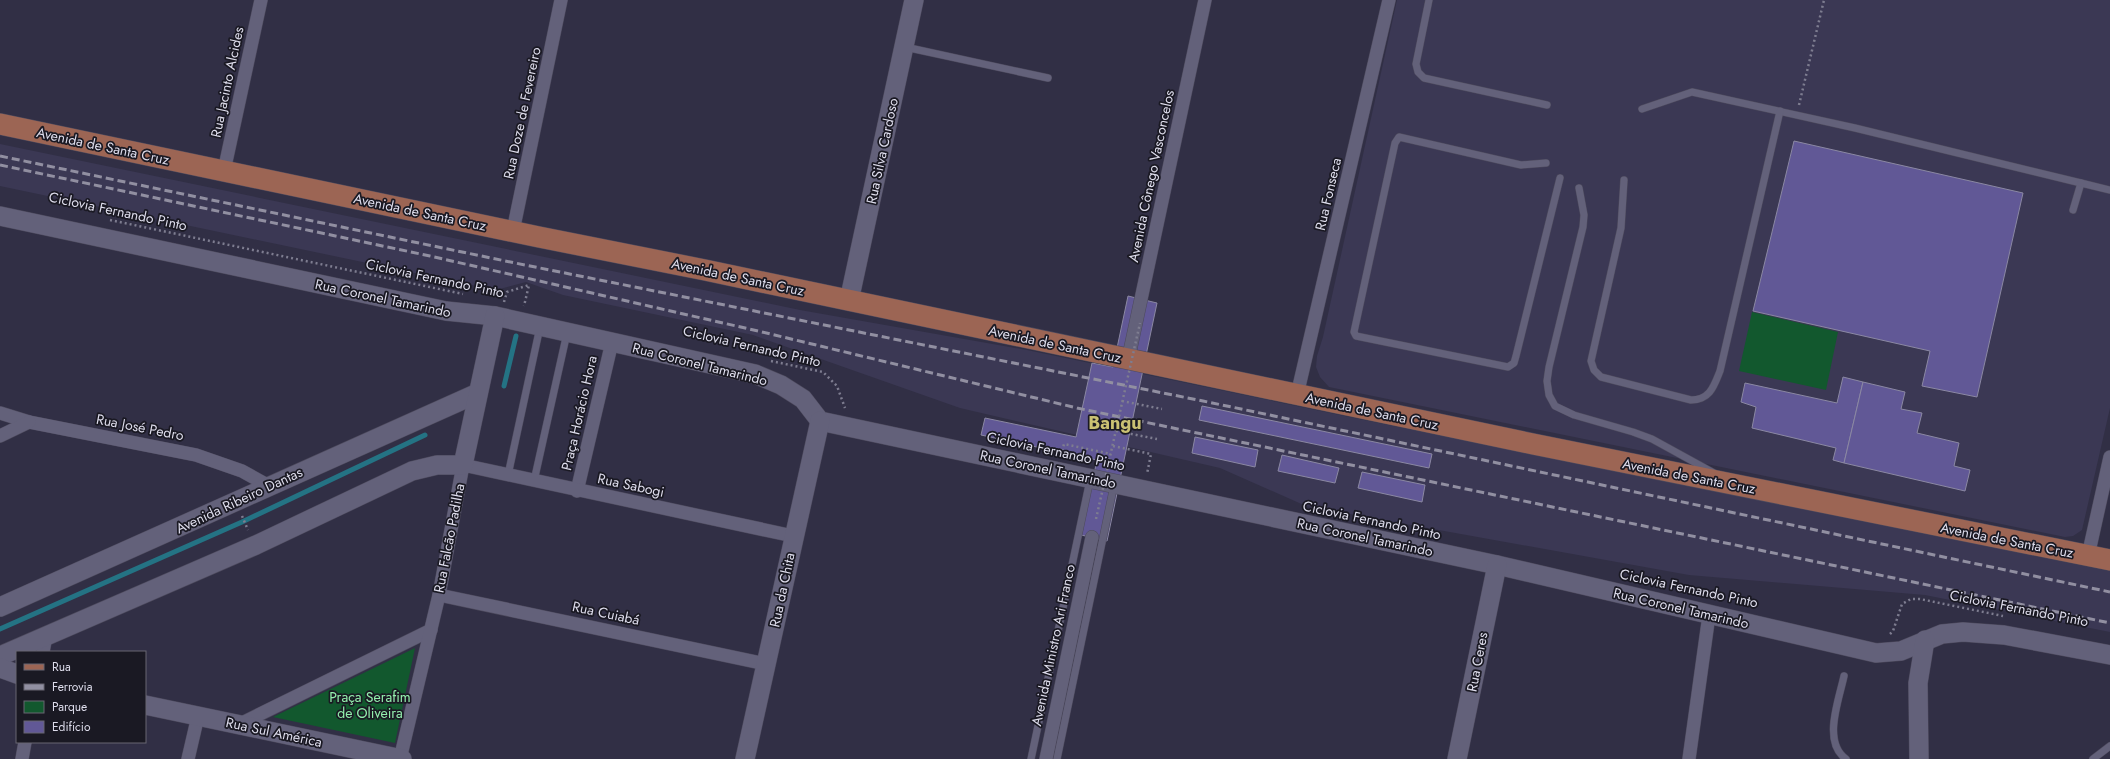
<svg xmlns="http://www.w3.org/2000/svg" width="2110" height="759" font-family="Jost,sans-serif">
<style>
.built{fill:#3b3854}
.green{fill:#12582e}
.lines{fill:none;stroke-linecap:round;stroke-linejoin:round}
.stream{stroke:#247384;stroke-width:5}
.building{fill:#615896;stroke:#8b88a3}
.lane-casing{stroke:#4d4a5d;stroke-width:8}
.street-casing{stroke:#4d4a5d;stroke-width:14}
.secondary-casing{stroke:#4d4a5d;stroke-width:20}
.primary-casing{stroke:#4d4a5d;stroke-width:22}
.path{stroke:#7e7d90;stroke-width:2.5;stroke-dasharray:2 3;stroke-linecap:butt}
.lane{stroke:#63617a;stroke-width:7}
.street{stroke:#63617a;stroke-width:13}
.secondary{stroke:#63617a;stroke-width:19}
.primary{stroke:#9c6554;stroke-width:21}
.rail{stroke:#918fa1;stroke-width:3;stroke-dasharray:8 4;stroke-linecap:butt}
.path-bridge{stroke:#7e7d90;stroke-width:2.5;stroke-dasharray:2 3;stroke-linecap:butt}
.labels{text-anchor:middle;stroke-width:3.5;stroke-linejoin:round;paint-order:stroke}
.street-label{font-size:14px;fill:#deddec;stroke:#1a1923}
.park-label{font-size:14px;fill:#93efad;stroke:#1a1923}
.district-label{font-size:18px;font-weight:bold;fill:#cac173;stroke:#1a1923}
</style>
<rect width="100%" height="100%" fill="#312f45"/>
<!-- built -->
<g class="built">
<polygon points="1397,0 2110,0 2110,408 2082,530 2073,536 2065,537 1329,387 1320,377 1316,367 1317,356 1323,337"/>
<polygon points="0,144 800,310 1027,350 1369,421 2110,571 2110,632 1925,595 1689,575 1306,506 1220,468 960,408 753,335 563,295 526,282 496,290 0,186"/>
</g>
<!-- green -->
<g class="green">
<polygon points="1752,312 1838,332 1826,390 1739,371"/>
<polygon points="415,648 395,743 273,717"/>
</g>
<g class="lines">
<!-- stream -->
<g class="stream">
<polyline points="504,386 516,336"/>
<polyline points="0,629 242,522 425,435"/>
</g>
</g>
<!-- building -->
<g class="building">
<polygon points="1794,141 2023,193 1977,397 1922,386 1930,351 1753,311"/>
<polygon points="1128,296 1157,303 1107,541 1081,535 1097,460 981,435 985,418 1076,437 1092,363 1113,367"/>
<polygon points="1843,377 1863,382 1844,463 1833,460 1836,448 1752,428 1756,407 1741,402 1745,383 1837,403"/>
<polygon points="1863,382 1905,392 1901,409 1922,413 1917,433 1959,443 1954,466 1970,470 1965,491 1844,463"/>
<polygon points="1202,406 1432,454 1429,468 1199,420"/>
<polygon points="1195,437 1258,450 1255,467 1192,453"/>
<polygon points="1282,455 1339,468 1335,483 1278,471"/>
<polygon points="1362,472 1425,485 1422,502 1358,488"/>
</g>
<g class="lines">
<!-- lane casing -->
<g class="lane-casing">
<g id="lane">
<polyline points="1429,0 1416,64 1418,72 1424,78 1547,105"/>
<polyline points="905,47 1048,78"/>
<polyline points="1642,109 1692,92 1855,128 2081,183 2073,210"/>
<polyline points="1546,163 1521,165 1399,137 1395,143 1354,332 1356,336 1508,367 1514,363 1516,356 1560,178"/>
<path d="M1624,180l-3,48 -30,133 3,9 7,7 90,23c19,0 23,-14 29,-29l60,-260"/>
<polyline points="2081,183 2110,190"/>
<polyline points="1579,188 1584,215 1583,227 1549,367 1547,381 1549,395 1555,406 1574,415 1633,432 1652,439 1714,473"/>
<polyline points="508,475 540,327"/>
<polyline points="534,481 567,333"/>
<path d="M1844,676c-5,24 -22,66 2,83"/>
<polyline points="1031,759 1090,480"/>
<polyline points="1057,759 1114,485"/>
<polyline points="2093,759 2110,746"/>
</g>
</g>
<!-- street casing -->
<g class="street-casing">
<g id="street">
<polyline points="224,171 261,0"/>
<polyline points="513,231 561,0"/>
<polyline points="1128,360 1205,0"/>
<polyline points="1297,395 1389,0"/>
<polyline points="0,413 29,422 196,455 242,471 269,486"/>
<polyline points="0,436 29,422"/>
<polyline points="577,491 612,342"/>
<polyline points="2088,556 2110,457"/>
<polyline points="439,595 766,664"/>
<polyline points="43,652 46,636"/>
<polyline points="240,724 431,630"/>
<polyline points="22,759 25,742"/>
<polyline points="188,759 198,716"/>
<polyline points="400,759 439,595 463,465 793,536"/>
<polyline points="1046,759 1092,537"/>
<polyline points="1689,759 1709,615"/>
</g>
</g>
<!-- secondary casing -->
<g class="secondary-casing">
<g id="secondary">
<polyline points="0,216 446,311 495,316 755,374 781,385 803,399 820,421 1497,565 1876,653 1901,651 1942,634 1963,632 2004,635 2110,655"/>
<polyline points="849,301 914,0"/>
<polyline points="0,607 478,393"/>
<polyline points="0,656 256,545 412,471 437,465 463,465 495,316"/>
<polyline points="0,668 17,674"/>
<polyline points="145,705 402,759"/>
<polyline points="745,759 820,421"/>
<polyline points="1457,759 1497,565"/>
<polyline points="1919,759 1918,683 1925,640"/>
</g>
</g>
<!-- primary casing -->
<g class="primary-casing">
<polyline id="primary" points="0,124 539,237 705,270 1533,444 2110,560"/>
</g>
<!-- path -->
<g class="path">
<polyline points="1799,105 1824,0"/>
<polyline points="110,220 463,294"/>
<polyline points="504,302 507,292 529,285 524,306"/>
<polyline points="771,361 823,372 837,386 845,408"/>
<polyline points="1122,401 1162,409"/>
<polyline points="1116,431 1157,439"/>
<polyline points="1113,446 1151,454 1147,474"/>
<polyline points="1061,456 1064,444 1111,454"/>
<polyline points="242,516 248,530"/>
<polyline points="1890,634 1893,631 1902,604 1911,599 1920,599 2003,616"/>
</g>
<!-- lane -->
<use href="#lane" class="lane"/>
<!-- street -->
<use href="#street" class="street"/>
<!-- secondary -->
<use href="#secondary" class="secondary"/>
<!-- primary -->
<use href="#primary" class="primary"/>
<!-- rail -->
<g class="rail">
<polyline points="0,156 515,263 1203,401 2110,592"/>
<polyline points="0,165 430,256 758,331 1077,408 2110,623"/>
</g>
<!-- path-bridge -->
<polyline class="path-bridge" points="1096,519 1140,323"/>
</g>
<g class="labels">
<!-- street labels -->
<g class="street-label">
<text transform="translate(227 82) rotate(-78)" y="5">Rua Jacinto Alcides</text>
<text transform="translate(522 113) rotate(-78)" y="5">Rua Doze de Fevereiro</text>
<text transform="translate(103 146) rotate(12)" y="5">Avenida de Santa Cruz</text>
<text transform="translate(882 151) rotate(-78)" y="5">Rua Silva Cardoso</text>
<text transform="translate(1151 176) rotate(-78)" y="5">Avenida Cônego Vasconcelos</text>
<text transform="translate(1328 194) rotate(-77)" y="5">Rua Fonseca</text>
<text transform="translate(118 211) rotate(12)" y="5">Ciclovia Fernando Pinto</text>
<text transform="translate(420 212) rotate(12)" y="5">Avenida de Santa Cruz</text>
<text transform="translate(738 277) rotate(12)" y="5">Avenida de Santa Cruz</text>
<text transform="translate(435 278) rotate(12)" y="5">Ciclovia Fernando Pinto</text>
<text transform="translate(383 298) rotate(12)" y="5">Rua Coronel Tamarindo</text>
<text transform="translate(1055 344) rotate(12)" y="5">Avenida de Santa Cruz</text>
<text transform="translate(752 346) rotate(13)" y="5">Ciclovia Fernando Pinto</text>
<text transform="translate(700 364) rotate(14)" y="5">Rua Coronel Tamarindo</text>
<text transform="translate(1372 411) rotate(12)" y="5">Avenida de Santa Cruz</text>
<text transform="translate(579 413) rotate(-77)" y="5">Praça Horácio Hora</text>
<text transform="translate(140 427) rotate(11)" y="5">Rua José Pedro</text>
<text transform="translate(1056 451) rotate(12)" y="5">Ciclovia Fernando Pinto</text>
<text transform="translate(1048 469) rotate(12)" y="5">Rua Coronel Tamarindo</text>
<text transform="translate(1689 476) rotate(11)" y="5">Avenida de Santa Cruz</text>
<text transform="translate(631 485) rotate(12)" y="5">Rua Sabogi</text>
<text transform="translate(239 500) rotate(-25)" y="5">Avenida Ribeiro Dantas</text>
<text transform="translate(1372 520) rotate(12)" y="5">Ciclovia Fernando Pinto</text>
<text transform="translate(1365 537) rotate(12)" y="5">Rua Coronel Tamarindo</text>
<text transform="translate(449 538) rotate(-79)" y="5">Rua Falcão Padilha</text>
<text transform="translate(2007 540) rotate(11)" y="5">Avenida de Santa Cruz</text>
<text transform="translate(1689 588) rotate(12)" y="5">Ciclovia Fernando Pinto</text>
<text transform="translate(782 590) rotate(-78)" y="5">Rua da Chita</text>
<text transform="translate(1681 608) rotate(13)" y="5">Rua Coronel Tamarindo</text>
<text transform="translate(2019 608) rotate(11)" y="5">Ciclovia Fernando Pinto</text>
<text transform="translate(606 613) rotate(12)" y="5">Rua Cuiabá</text>
<text transform="translate(1053 645) rotate(-78)" y="5">Avenida Ministro Ari Franco</text>
<text transform="translate(1477 662) rotate(-79)" y="5">Rua Ceres</text>
<text transform="translate(274 732) rotate(12)" y="5">Rua Sul América</text>
</g>
<!-- park labels -->
<g class="park-label">
<text x="370" y="702">Praça Serafim<tspan x="370" dy="16">de Oliveira</tspan></text>
</g>
<!-- district labels -->
<g class="district-label">
<text x="1115" y="429">Bangu</text>
</g>
</g>
<!-- legend -->
<rect x="16" y="651" width="130" height="92" fill="#1a1923" stroke="#686773"/>
<rect x="24" y="664" width="20" height="6" fill="#9c6554" stroke="#686773"/>
<text x="52" y="671" font-size="12" fill="#deddec">Rua</text>
<rect x="24" y="684" width="20" height="6" fill="#918fa1" stroke="#686773"/>
<text x="52" y="691" font-size="12" fill="#deddec">Ferrovia</text>
<rect x="24" y="701" width="20" height="12" fill="#12582e" stroke="#686773"/>
<text x="52" y="711" font-size="12" fill="#deddec">Parque</text>
<rect x="24" y="721" width="20" height="12" fill="#615896" stroke="#686773"/>
<text x="52" y="731" font-size="12" fill="#deddec">Edifício</text>
</svg>
